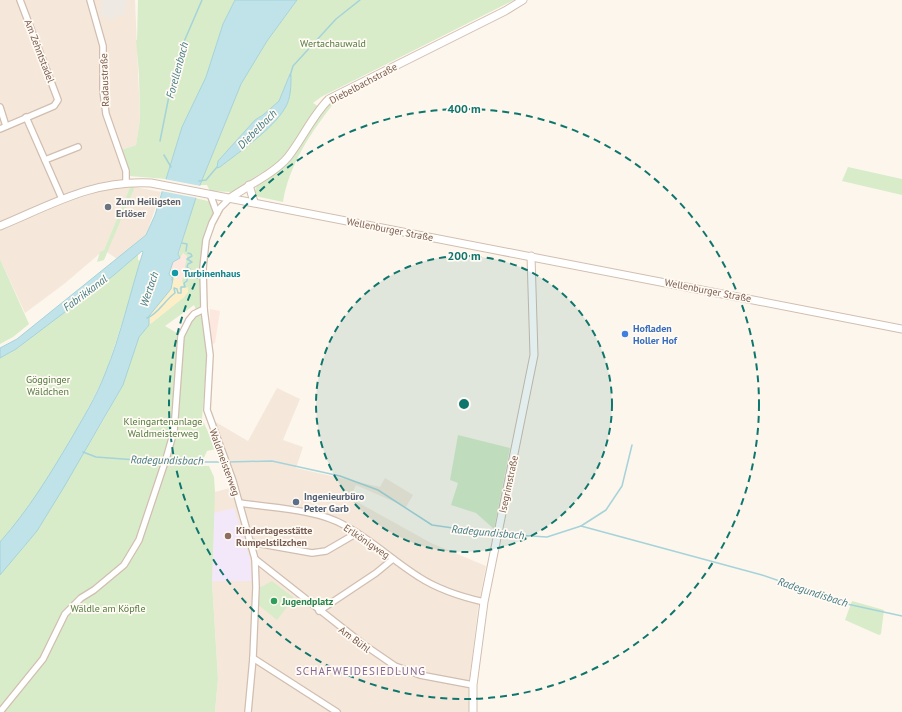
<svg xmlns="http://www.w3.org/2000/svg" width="902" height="712" font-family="'PT Sans',sans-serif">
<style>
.residential{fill:#f5e8da}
.commercial{fill:#fde8e0}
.industrial{fill:#efe9e4}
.education{fill:#f3e8fa}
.green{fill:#d8ecc9;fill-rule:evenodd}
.sand{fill:#fcefc7}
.water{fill:#bfe3e8;stroke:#a5d3da}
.pier{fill:#fdf6ec}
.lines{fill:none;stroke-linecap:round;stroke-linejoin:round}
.stream{stroke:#a5d3da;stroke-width:1.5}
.minor-casing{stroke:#d1beb0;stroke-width:8}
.tertiary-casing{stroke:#d1beb0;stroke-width:9}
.minor{stroke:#fff;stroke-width:5.5}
.tertiary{stroke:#fff;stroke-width:7}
.ring{fill:none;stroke:#0f766e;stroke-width:2;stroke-dasharray:7 5}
.worship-dot{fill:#6b7280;stroke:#fffaf3;stroke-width:1.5}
.culture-dot{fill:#0f9aa8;stroke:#fffaf3;stroke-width:1.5}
.shop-dot{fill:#3f7fe0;stroke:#fffaf3;stroke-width:1.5}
.service-dot{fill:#5c6f8a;stroke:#fffaf3;stroke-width:1.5}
.education-dot{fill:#8d6e63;stroke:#fffaf3;stroke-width:1.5}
.leisure-dot{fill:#2e9e5b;stroke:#fffaf3;stroke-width:1.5}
.labels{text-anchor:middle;stroke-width:3.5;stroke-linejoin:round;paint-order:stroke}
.park-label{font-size:10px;fill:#537a41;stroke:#fffaf3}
.street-label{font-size:10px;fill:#7a5c4d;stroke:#fffaf3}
.worship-label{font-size:10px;font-weight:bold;fill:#5b616d;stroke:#fffaf3;text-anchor:start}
.culture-label{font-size:10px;font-weight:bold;fill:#0d838f;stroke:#fffaf3;text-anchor:start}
.shop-label{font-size:10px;font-weight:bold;fill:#366cbe;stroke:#fffaf3;text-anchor:start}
.service-label{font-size:10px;font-weight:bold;fill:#4e5e75;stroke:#fffaf3;text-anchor:start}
.education-label{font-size:10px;font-weight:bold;fill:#785e54;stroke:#fffaf3;text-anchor:start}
.leisure-label{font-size:10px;font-weight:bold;fill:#27864d;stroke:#fffaf3;text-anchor:start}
.water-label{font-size:11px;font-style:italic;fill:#437c86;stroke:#fffaf3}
.neighbourhood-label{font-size:11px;letter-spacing:1px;fill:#846695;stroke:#fffaf3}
.centre{fill:#0f766e;stroke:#fffaf3;stroke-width:2}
.ring-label{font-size:12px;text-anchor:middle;font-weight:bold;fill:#0f766e;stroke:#fffaf3;stroke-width:3.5;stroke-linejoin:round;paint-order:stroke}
</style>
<rect width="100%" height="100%" fill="#fdf6ec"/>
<!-- residential -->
<g class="residential">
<polygon points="0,0 135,0 140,119 136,145 121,150 129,176 130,187 104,250 64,284 25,313 0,259"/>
<polygon points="135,187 161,192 146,235 117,259 107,252"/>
<polygon points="277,388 300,399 283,440 303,447 296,468 380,487 385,478 413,495 406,507 356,485 350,498 431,543 486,566 478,608 469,684 469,712 215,712 218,679 212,581 213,504 215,492 237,486 214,421 248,441"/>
</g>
<!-- commercial -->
<g class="commercial">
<polygon points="183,253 187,256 182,281 176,280 177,277 169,274 173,262"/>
<polygon points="210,309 220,311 215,343 212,344 210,326"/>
</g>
<!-- industrial -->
<polygon class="industrial" points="102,0 127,0 124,16 115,15 114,19 101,16"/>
<!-- education -->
<polygon class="education" points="234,508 250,559 252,581 212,581 214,513"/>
<!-- green -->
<g class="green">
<polygon points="138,0 235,0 223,24 206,77 182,127 166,179 129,176 121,150 136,145 140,119 139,75 136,40 137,40"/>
<path d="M297,0h217l-193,97 -8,6 5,3 -29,46 -10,10 -48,30 -21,-1 -3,-6h-7l41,-101 26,-43zM290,74c0,11 1,25 -5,34 -11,20 -47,44 -65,59l-3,1 1,-7 37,-41 8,-5 16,-14z"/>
<path d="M330,103h4c-23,29 -45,62 -51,99l-28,-6 -1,-4 3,-6 29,-22 38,-55z"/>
<polygon points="848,167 902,179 902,195 842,181"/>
<polygon points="130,187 135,187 104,260 97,262 100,252 104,250"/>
<path d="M195,198l17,4 3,10c-14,29 -13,64 -14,95l-5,3 -2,-5 -29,21 17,10 10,-18 11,-5 4,42 -5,64 14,30 -9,2 -5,11 -35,-2 -6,2 5,2 43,2 5,11 1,15 -3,89 6,98 -3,33h-215v-137l37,-44 66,-110 20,-36 16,-48 10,-12 35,-28 4,-5 -3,-5 -5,3 -2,-1 5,-4 -1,-4 5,-25 -4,-3 -3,5 -2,-1z"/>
<polygon points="138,254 138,260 141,261 138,274 105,375 82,420 40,492 18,522 0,542 0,358 16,349 114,275"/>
<polygon points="0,259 29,324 13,337 0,344"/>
<polygon points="458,435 510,448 494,529 476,513 451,505 458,483 450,480"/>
<polygon points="272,581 294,598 277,620 256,603 257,589"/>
<polygon points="852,601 884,610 881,634 879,635 845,620"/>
</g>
<!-- sand -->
<polygon class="sand" points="169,274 177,277 177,280 182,281 183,285 178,289 180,290 188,287 188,292 184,297 149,325 149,316 171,289"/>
<!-- water -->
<g class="water">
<path d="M235,0h62l-30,41 -26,43 -41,101 -22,69 2,4 -7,4 -4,12 4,5 -2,10 -22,27v9l-10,12 -16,48 -59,102 -27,44 -37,44v-33c29,-33 49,-66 71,-103 12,-21 25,-42 34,-65 16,-39 25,-81 38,-122l-1,-1 -28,24 -98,74 -16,9v-10l17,-9 129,-104 9,-20 27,-88 24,-50 17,-53z"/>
<path d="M290,74l1,1c0,10 0,24 -6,33 -12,21 -46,44 -65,59l-3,1 1,-7 37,-41 8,-5 16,-14z"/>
</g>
<!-- pier -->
<polygon class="pier" points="164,179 201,186 197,198 161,191"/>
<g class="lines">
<!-- stream -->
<g class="stream">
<polyline points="290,76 293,66 336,19 360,0"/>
<polyline points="160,141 171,86 183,44 202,0"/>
<polyline points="164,155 171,167"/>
<polyline points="199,181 206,180 217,167"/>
<polyline points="182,243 187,244 186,251"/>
<polyline points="172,280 174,274"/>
<path d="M147,318c11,-4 18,-18 28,-25l-1,-5 3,1 1,4h3v-6h4l-1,-4 3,-2v-9l3,-3 -3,-2 1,-3 4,-2 -5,-3 5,-3 -1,-2 -3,-1"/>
<polyline points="83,452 96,457 164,462"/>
<polyline points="168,462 224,462"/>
<polyline points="228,462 272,461 340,476 378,490 432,525 495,534"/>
<polyline points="581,526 606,510 622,486 632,445"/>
<polyline points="500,534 547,537 581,526 762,575 847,604 902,616"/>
</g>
<!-- minor casing -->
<g class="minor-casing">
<g id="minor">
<polyline points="90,0 103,46 103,91 106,114 126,171 126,182"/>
<polyline points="0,107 6,126"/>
<polyline points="26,117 62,199"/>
<polyline points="0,129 54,106 58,100 20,0"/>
<polyline points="45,160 78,147"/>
<polyline points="210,194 217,213"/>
<polyline points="230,198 220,208 212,223 206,240 203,268 204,309 210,355 207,410 233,481 255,559 256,587 253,658 248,712"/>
<path d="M240,503c32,5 76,6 104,22 27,14 49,36 75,52 20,13 43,20 65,25"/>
<polyline points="250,542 312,553 326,551 357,533"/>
<polyline points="255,559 363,644 395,666 420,675 473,685"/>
<polyline points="319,611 376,573 393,559"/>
<polyline points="253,658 337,712"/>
<polyline points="0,712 43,659 65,614 81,598 94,590 124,565 139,540 166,459 174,431 181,336 189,320 194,314 204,309"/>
</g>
</g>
<!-- tertiary casing -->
<g class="tertiary-casing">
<g id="tertiary">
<polyline points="249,185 254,202"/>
<path d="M230,198c17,-12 45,-25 58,-41 15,-19 24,-41 41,-58l176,-88 18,-11"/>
<path d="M0,226c53,-22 92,-46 151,-43l751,146"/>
<polyline points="473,712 473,685 484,602 534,355 531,256"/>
</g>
</g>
<!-- minor -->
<use href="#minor" class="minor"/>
<!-- tertiary -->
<use href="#tertiary" class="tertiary"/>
</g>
<!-- distance rings -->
<circle cx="464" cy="404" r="148" fill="#0f766e" fill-opacity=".12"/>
<g class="ring">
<circle cx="464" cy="404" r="148"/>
<circle cx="464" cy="404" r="295"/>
</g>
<!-- markers -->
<circle class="worship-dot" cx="108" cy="207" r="4"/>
<circle class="culture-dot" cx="175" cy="273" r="4"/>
<circle class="shop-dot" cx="625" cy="334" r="4"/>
<circle class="service-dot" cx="296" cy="502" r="4"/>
<circle class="education-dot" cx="228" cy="536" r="4"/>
<circle class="leisure-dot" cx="274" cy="601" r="4"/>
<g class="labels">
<!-- park labels -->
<g class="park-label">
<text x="333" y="47">Wertachauwald</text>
<text x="48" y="383">Gögginger<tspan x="48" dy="12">Wäldchen</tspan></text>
<text x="163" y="425">Kleingartenanlage<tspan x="163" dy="12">Waldmeisterweg</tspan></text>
<text x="108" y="612">Wäldle am Köpfle</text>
</g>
<!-- street labels -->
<g class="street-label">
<text transform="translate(40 51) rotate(69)" y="4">Am Zehntstadel</text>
<text transform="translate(104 80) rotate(-92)" y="4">Radaustraße</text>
<text transform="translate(363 83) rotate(-28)" y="4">Diebelbachstraße</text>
<text transform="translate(390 229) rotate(11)" y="4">Wellenburger Straße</text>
<text transform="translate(708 290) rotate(11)" y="4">Wellenburger Straße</text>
<text transform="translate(225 462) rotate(70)" y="4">Waldmeisterweg</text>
<text transform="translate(508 484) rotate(-78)" y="4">Isegrimstraße</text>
<text transform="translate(367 541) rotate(34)" y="4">Erlkönigweg</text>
<text transform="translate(355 639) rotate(37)" y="4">Am Bühl</text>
</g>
<!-- worship labels -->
<g class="worship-label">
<text x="116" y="205">Zum Heiligsten<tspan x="116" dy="12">Erlöser</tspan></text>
</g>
<!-- culture labels -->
<g class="culture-label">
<text x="183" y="277">Turbinenhaus</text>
</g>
<!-- shop labels -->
<g class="shop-label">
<text x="633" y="332">Hofladen<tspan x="633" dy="12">Holler Hof</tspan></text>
</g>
<!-- service labels -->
<g class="service-label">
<text x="304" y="500">Ingenieurbüro<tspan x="304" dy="12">Peter Garb</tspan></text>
</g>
<!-- education labels -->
<g class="education-label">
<text x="236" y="534">Kindertagesstätte<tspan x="236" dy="12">Rumpelstilzchen</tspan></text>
</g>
<!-- leisure labels -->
<g class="leisure-label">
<text x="282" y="605">Jugendplatz</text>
</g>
<!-- water labels -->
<g class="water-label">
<text transform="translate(177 70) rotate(-75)" y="4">Forellenbach</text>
<text transform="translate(257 129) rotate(-45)" y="4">Diebelbach</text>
<text transform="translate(149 289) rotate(-71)" y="4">Wertach</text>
<text transform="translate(85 293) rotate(-37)" y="4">Fabrikkanal</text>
<text transform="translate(167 460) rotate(1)" y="4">Radegundisbach</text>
<text transform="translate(488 532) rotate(5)" y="4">Radegundisbach</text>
<text transform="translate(813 592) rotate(18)" y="4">Radegundisbach</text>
</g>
<!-- neighbourhood labels -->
<g class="neighbourhood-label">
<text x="361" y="675">SCHAFWEIDESIEDLUNG</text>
</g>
</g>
<circle cx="464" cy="404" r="6" class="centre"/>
<g class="ring-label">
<text x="464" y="113">400 m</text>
<text x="464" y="260">200 m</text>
</g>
</svg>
